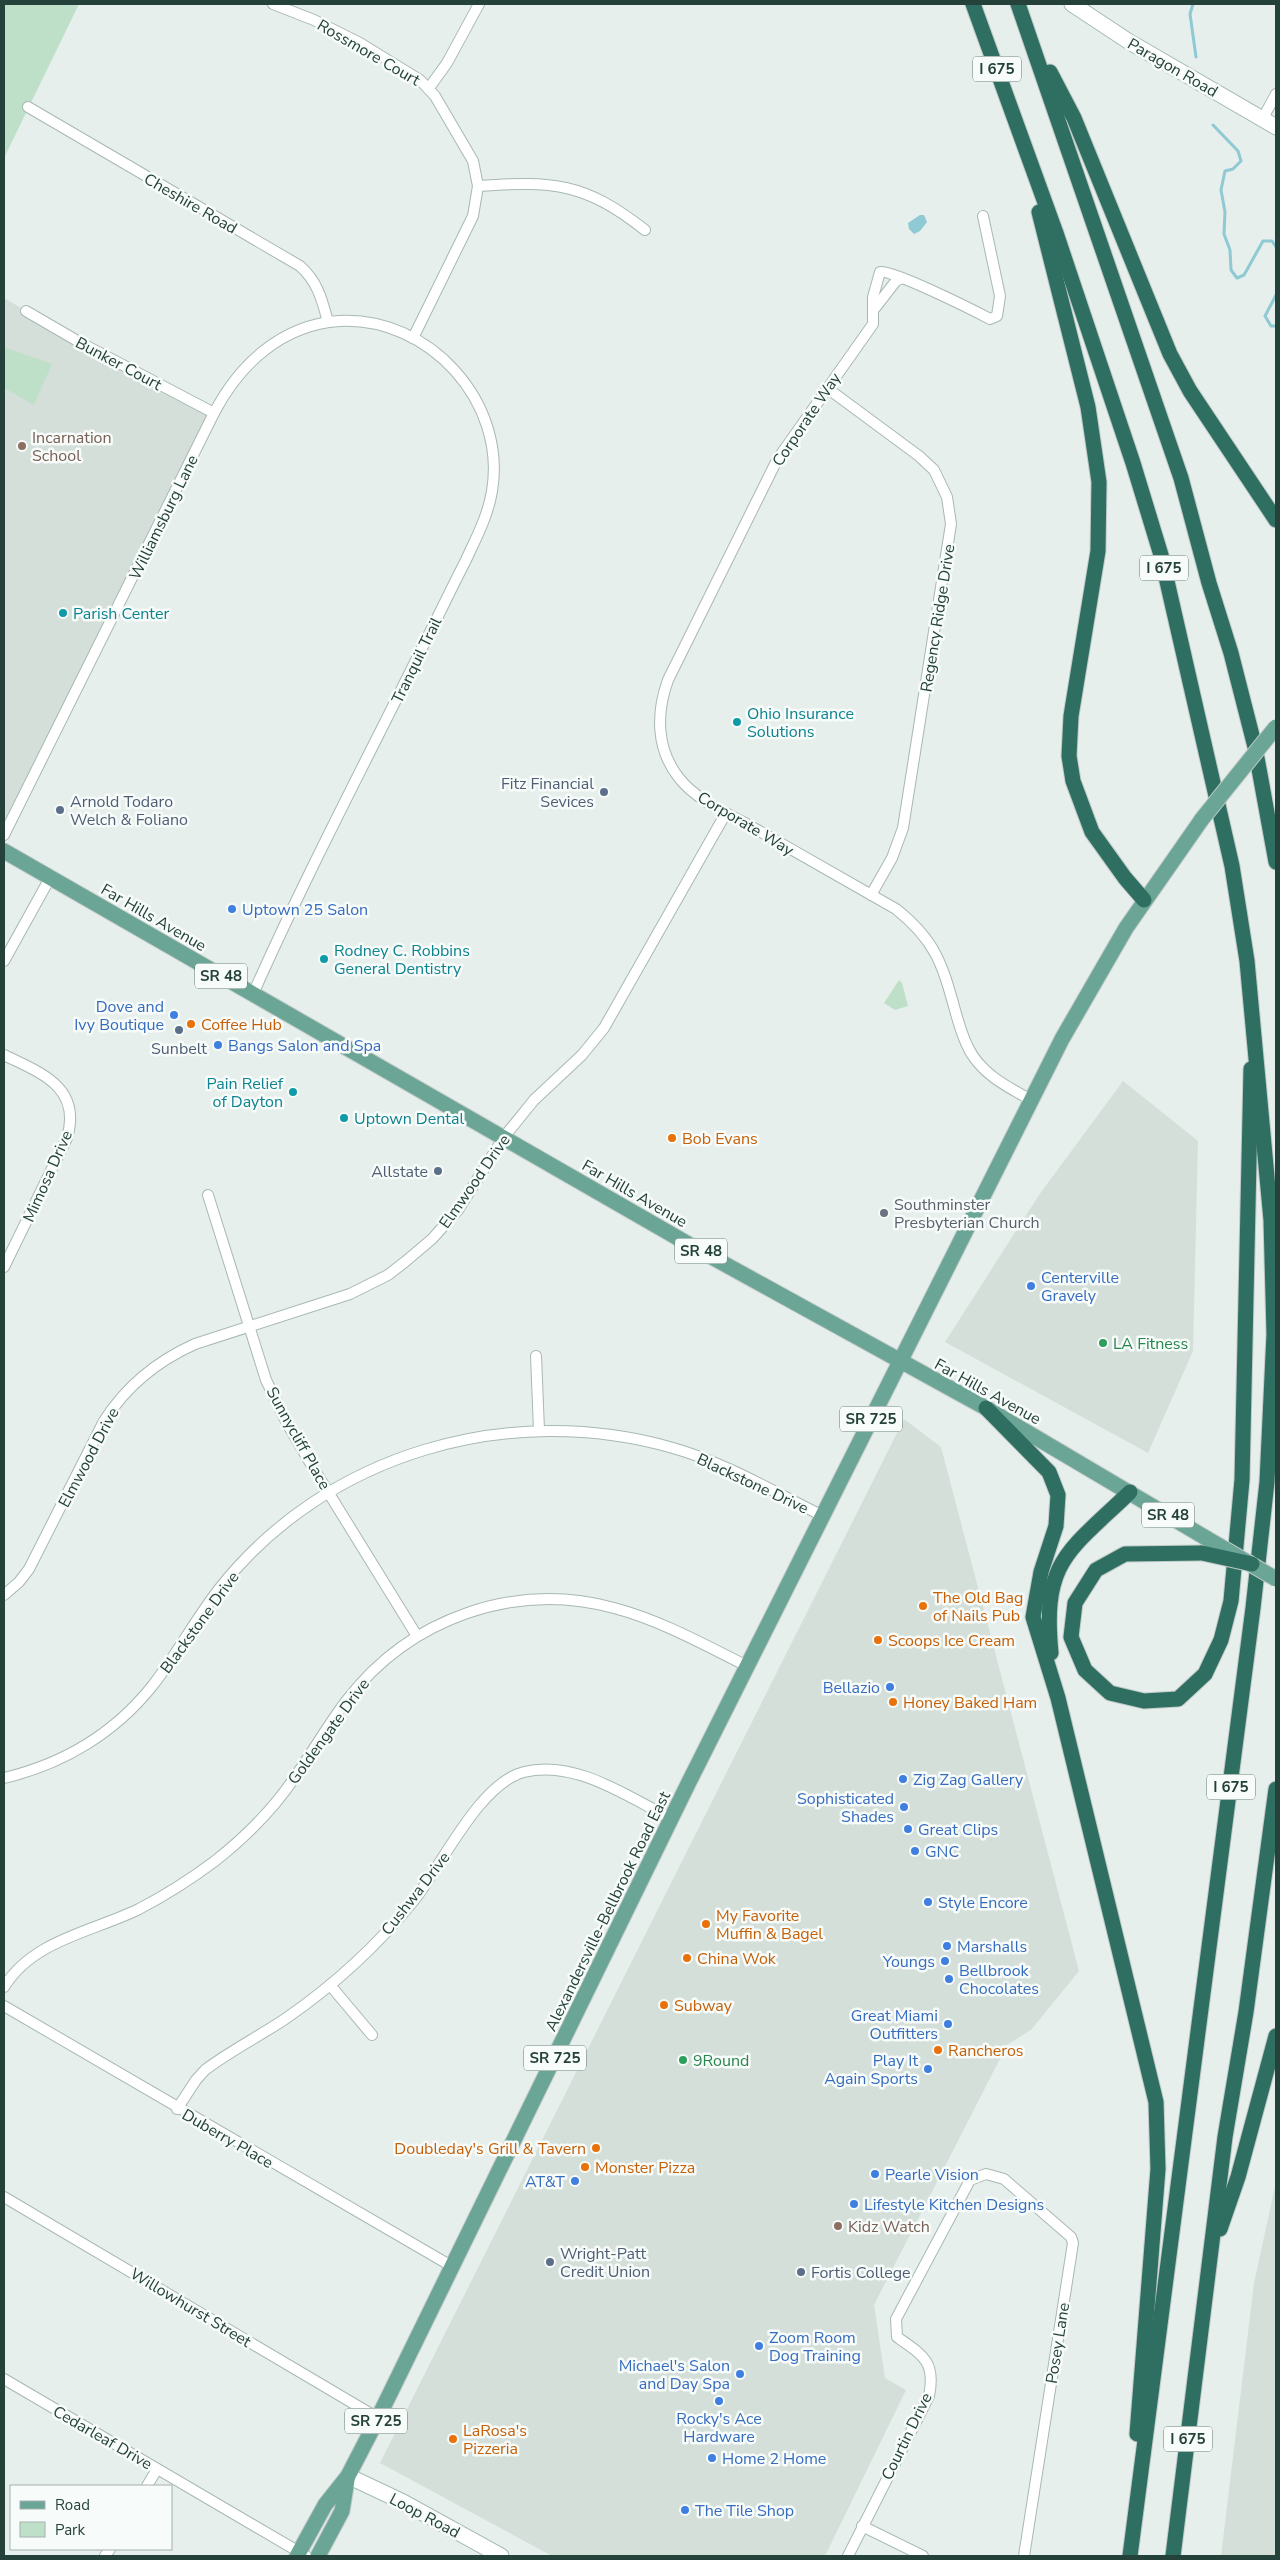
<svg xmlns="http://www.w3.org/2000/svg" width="1280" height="2560" font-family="'Nunito Sans',sans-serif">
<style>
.built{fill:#d4dfda}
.green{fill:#bfe0c8}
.water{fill:#8ec9d4}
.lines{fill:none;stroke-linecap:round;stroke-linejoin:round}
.stream{stroke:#8ec9d4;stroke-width:3}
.street-casing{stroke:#a8b8b2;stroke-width:12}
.secondary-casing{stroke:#a4bbb3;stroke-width:17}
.primary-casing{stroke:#c2cac8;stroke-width:17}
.highway-casing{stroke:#c2cac8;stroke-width:17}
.street{stroke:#fff;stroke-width:10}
.secondary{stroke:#fff;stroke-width:15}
.primary{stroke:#6aa596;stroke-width:15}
.highway{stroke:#2f6f62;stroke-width:15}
.primary-bridge-casing{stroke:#c2cac8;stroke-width:17;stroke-linecap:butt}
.highway-bridge-casing{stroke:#c2cac8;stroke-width:17;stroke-linecap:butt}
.primary-bridge{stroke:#6aa596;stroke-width:15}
.highway-bridge{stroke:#2f6f62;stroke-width:15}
.education-dot{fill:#8d6e63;stroke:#f7fbf9;stroke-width:2}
.culture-dot{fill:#0f9aa8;stroke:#f7fbf9;stroke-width:2}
.service-dot{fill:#5c6f8a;stroke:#f7fbf9;stroke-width:2}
.shop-dot{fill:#3f7fe0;stroke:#f7fbf9;stroke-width:2}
.food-dot{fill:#e8710a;stroke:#f7fbf9;stroke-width:2}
.worship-dot{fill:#6b7280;stroke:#f7fbf9;stroke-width:2}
.leisure-dot{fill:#2e9e5b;stroke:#f7fbf9;stroke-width:2}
.labels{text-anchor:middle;stroke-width:5;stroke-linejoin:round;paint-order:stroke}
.shield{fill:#f7fbf9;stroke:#637a73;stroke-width:1}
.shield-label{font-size:15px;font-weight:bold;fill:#24423a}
.street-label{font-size:16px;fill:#24423a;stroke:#f7fbf9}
.education-label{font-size:16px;fill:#785e54;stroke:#f7fbf9;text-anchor:start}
.culture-label{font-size:16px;fill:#0d838f;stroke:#f7fbf9;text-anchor:start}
.service-label{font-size:16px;fill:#4e5e75;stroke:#f7fbf9;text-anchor:start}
.shop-label{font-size:16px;fill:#366cbe;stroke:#f7fbf9;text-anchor:start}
.food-label{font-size:16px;fill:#c56008;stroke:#f7fbf9;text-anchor:start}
.worship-label{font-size:16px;fill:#5b616d;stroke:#f7fbf9;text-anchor:start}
.leisure-label{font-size:16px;fill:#27864d;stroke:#f7fbf9;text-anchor:start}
</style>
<rect width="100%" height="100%" fill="#e6efeb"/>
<!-- built -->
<g class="built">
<polygon points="4,298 81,343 214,413 4,835"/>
<polygon points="1123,1081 1198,1141 1193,1351 1148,1453 945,1342 1039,1195"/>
<polygon points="904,1419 941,1447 1079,1971 1031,2030 1007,2045 874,2305 885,2378 906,2390 825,2556 552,2556 380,2463"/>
<polygon points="1276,2182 1276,2556 1221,2556 1254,2283"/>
</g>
<!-- green -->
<g class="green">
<polygon points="4,4 79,4 4,158"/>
<polygon points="4,347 52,364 34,405 4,388"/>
<polygon points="899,980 902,983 908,1006 895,1010 884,1003"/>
</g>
<!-- water -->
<polygon class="water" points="920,215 924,215 927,222 920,231 914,234 909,229 908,223"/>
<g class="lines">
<!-- stream -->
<g class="stream">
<polyline points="1193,4 1190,14 1196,57"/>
<polyline points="1213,125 1238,151 1241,161 1233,169 1225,171 1221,190 1225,212 1224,234 1230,250 1231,270 1237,278 1244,275 1263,241 1272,241 1276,247"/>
<polyline points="1276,295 1265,316 1271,326 1276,326"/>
</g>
<!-- street casing -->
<g class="street-casing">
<g id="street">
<polyline points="273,4 314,20 360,43 420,80 435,96 473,161 478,186 473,216 413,338"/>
<polyline points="429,88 447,63 479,4"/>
<path d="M28,107l272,159c18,16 22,34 28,56"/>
<polyline points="1263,118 1276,94"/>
<path d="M478,186c75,-5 106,-4 167,44"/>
<path d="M983,216l17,80 -3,20 -7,3c-15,-8 -101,-51 -110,-47l-7,25v27l-96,136 -109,220c-12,33 -12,69 11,98 18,23 50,36 75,50 47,27 94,54 142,81 39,31 46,54 59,101 4,15 9,33 18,46 14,21 37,32 58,44"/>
<polyline points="875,308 896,281 902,278"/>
<polyline points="26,311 81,343 214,413"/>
<polyline points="827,388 919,456 934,470 947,497 951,524 903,828 892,858 871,895"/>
<path d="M4,835l210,-422c25,-48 67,-88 125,-92 90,-5 168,81 153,170 -4,25 -16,47 -26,69 -15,29 -29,59 -44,88 -57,115 -117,229 -169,346"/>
<polyline points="4,961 50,878"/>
<path d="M4,1055c37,18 78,32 63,83l-63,129"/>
<polyline points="208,1195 266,1380 288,1425 312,1466 417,1636"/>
<polyline points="536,1356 539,1430"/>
<path d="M4,1595l15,-13 10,-13 75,-148c23,-36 53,-60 91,-77l155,-50 38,-19 18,-14 26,-22 26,-29 46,-73 30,-37 48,-45 22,-27 122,-215"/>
<path d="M4,1778c59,-14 111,-45 149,-93 24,-31 42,-65 66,-96 107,-136 290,-188 454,-141 53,15 101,44 150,68"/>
<polyline points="330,1985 372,2035"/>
<path d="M4,1987c29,-47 88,-55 135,-78 27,-14 52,-30 76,-48 32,-25 62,-56 84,-90 16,-23 31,-49 48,-71 63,-82 168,-119 267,-92 46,12 91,37 133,58"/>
<polyline points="4,2006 453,2267"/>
<path d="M177,2109l19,-29 9,-10c25,-19 53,-33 80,-51 48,-33 93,-74 130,-120 28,-36 65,-116 109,-127 51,-13 104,25 148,47"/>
<polyline points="4,2197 378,2418"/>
<polyline points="4,2379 306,2556"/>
<polyline points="147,2486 157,2469"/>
<polyline points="862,2526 923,2556"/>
<polyline points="105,2556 110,2549"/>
<path d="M848,2556l81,-160c7,-34 -6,-41 -32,-59l-1,-18 74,-139 16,-6 18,5 67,58 2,6 -49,313"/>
</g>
</g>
<!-- secondary casing -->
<g class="secondary-casing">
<g id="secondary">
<polyline points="1072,4 1128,41 1276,127"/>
<polyline points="348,2476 403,2502 501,2556"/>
</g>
</g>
<!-- primary casing -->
<g class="primary-casing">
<g id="primary">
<polyline points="4,851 690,1245 986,1408 1206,1538"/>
<polyline points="297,2556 325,2505 348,2476 378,2418 688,1784 1062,1039 1126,928 1202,819"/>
<polyline points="318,2556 342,2511 347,2480"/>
</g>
</g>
<!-- highway casing -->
<g class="highway-casing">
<g id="highway">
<polyline points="973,4 1056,233 1133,463 1161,555 1232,866 1247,961 1271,1220 1274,1334 1267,1482 1253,1608 1130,2556"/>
<polyline points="1018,4 1181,478 1209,583 1231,653 1255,747 1276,862"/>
<polyline points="1050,72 1074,118 1170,354 1190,391 1276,520"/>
<polyline points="1039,212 1088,407 1099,482 1098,551 1071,716 1069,756 1073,781 1092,832 1125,878 1144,900"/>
<polyline points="986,1408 1049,1472 1058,1495 1056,1526 1041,1572 1033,1617 1058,1698 1156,2102 1158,2169 1137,2434"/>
<polyline points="1202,1553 1125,1554 1096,1570 1075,1603 1071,1637 1085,1670 1110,1693 1144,1701 1178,1699 1205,1674 1221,1640 1231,1601 1242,1480 1251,1069"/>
<path d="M1051,1653c-9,-93 17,-101 79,-161"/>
<polyline points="1220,2229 1238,2177 1276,2036"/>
<polyline points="1173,2556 1225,2137 1246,2012 1276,1789"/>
</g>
</g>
<!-- street -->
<use href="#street" class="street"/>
<!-- secondary -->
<use href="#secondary" class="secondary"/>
<!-- primary -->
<use href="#primary" class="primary"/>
<!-- highway -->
<use href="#highway" class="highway"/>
<!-- primary-bridge casing -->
<g class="primary-bridge-casing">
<g id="primary-bridge">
<polyline points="1202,819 1276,727"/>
<polyline points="1206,1538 1276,1579"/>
</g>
</g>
<!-- highway-bridge casing -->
<g class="highway-bridge-casing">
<polyline id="highway-bridge" points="1202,1553 1252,1564"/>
</g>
<!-- primary-bridge -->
<use href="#primary-bridge" class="primary-bridge"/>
<!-- highway-bridge -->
<use href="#highway-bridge" class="highway-bridge"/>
</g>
<!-- markers -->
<g class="education-dot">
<circle cx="22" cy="446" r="5"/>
<circle cx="838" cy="2226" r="5"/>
</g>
<g class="culture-dot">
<circle cx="63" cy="613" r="5"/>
<circle cx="737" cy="722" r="5"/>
<circle cx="324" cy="959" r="5"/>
<circle cx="293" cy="1092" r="5"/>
<circle cx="344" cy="1118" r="5"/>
</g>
<g class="service-dot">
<circle cx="604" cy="792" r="5"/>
<circle cx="60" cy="810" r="5"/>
<circle cx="179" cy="1030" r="5"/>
<circle cx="438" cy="1171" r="5"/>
<circle cx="550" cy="2262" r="5"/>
<circle cx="801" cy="2272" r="5"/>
</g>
<g class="shop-dot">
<circle cx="232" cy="909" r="5"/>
<circle cx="174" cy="1015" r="5"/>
<circle cx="218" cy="1045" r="5"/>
<circle cx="1031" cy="1286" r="5"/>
<circle cx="890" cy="1687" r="5"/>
<circle cx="903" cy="1779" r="5"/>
<circle cx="904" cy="1807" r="5"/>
<circle cx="908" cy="1829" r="5"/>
<circle cx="915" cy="1851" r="5"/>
<circle cx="928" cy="1902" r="5"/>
<circle cx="947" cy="1946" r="5"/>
<circle cx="945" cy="1961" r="5"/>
<circle cx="949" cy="1979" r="5"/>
<circle cx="948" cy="2024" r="5"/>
<circle cx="928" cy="2069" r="5"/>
<circle cx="875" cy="2174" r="5"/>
<circle cx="575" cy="2181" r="5"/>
<circle cx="854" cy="2204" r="5"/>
<circle cx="759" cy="2346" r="5"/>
<circle cx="740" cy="2374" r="5"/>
<circle cx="719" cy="2401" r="5"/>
<circle cx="712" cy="2458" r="5"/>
<circle cx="685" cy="2510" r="5"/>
</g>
<g class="food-dot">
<circle cx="191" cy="1024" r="5"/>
<circle cx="672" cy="1138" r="5"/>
<circle cx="923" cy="1606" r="5"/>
<circle cx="878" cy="1640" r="5"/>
<circle cx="893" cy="1702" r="5"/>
<circle cx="706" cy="1924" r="5"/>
<circle cx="687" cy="1958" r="5"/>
<circle cx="664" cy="2005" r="5"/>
<circle cx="938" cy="2050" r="5"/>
<circle cx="596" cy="2148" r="5"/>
<circle cx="585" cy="2167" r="5"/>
<circle cx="453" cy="2439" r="5"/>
</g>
<circle class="worship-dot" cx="884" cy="1213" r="5"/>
<g class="leisure-dot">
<circle cx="1103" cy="1343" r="5"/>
<circle cx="683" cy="2060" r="5"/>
</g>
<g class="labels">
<!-- shield labels -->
<g class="shield">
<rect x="973" y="56.5" width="48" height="25" rx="4"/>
<rect x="1140" y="555.5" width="48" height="25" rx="4"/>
<rect x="195" y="963.5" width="52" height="25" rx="4"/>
<rect x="675" y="1238.5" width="52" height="25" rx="4"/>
<rect x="840" y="1406.5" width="62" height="25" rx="4"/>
<rect x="1142" y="1502.5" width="52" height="25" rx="4"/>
<rect x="1207" y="1774.5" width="48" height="25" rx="4"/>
<rect x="524" y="2045.5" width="62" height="25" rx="4"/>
<rect x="345" y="2408.5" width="62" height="25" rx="4"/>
<rect x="1164" y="2426.5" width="48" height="25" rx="4"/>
</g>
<g class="shield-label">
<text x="997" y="74">I 675</text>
<text x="1164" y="573">I 675</text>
<text x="221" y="981">SR 48</text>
<text x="701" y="1256">SR 48</text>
<text x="871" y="1424">SR 725</text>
<text x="1168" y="1520">SR 48</text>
<text x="1231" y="1792">I 675</text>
<text x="555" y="2063">SR 725</text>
<text x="376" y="2426">SR 725</text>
<text x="1188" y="2444">I 675</text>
</g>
<!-- street labels -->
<g class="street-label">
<text transform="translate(369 52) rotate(30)" y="6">Rossmore Court</text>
<text transform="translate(1173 67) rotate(30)" y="6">Paragon Road</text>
<text transform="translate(191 203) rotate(30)" y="6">Cheshire Road</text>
<text transform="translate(119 363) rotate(28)" y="6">Bunker Court</text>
<text transform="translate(806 419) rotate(-56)" y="6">Corporate Way</text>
<text transform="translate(163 517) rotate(-64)" y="6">Williamsburg Lane</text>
<text transform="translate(937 618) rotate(-81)" y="6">Regency Ridge Drive</text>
<text transform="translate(416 660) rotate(-64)" y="6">Tranquil Trail</text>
<text transform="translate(746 823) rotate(31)" y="6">Corporate Way</text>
<text transform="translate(154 917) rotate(30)" y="6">Far Hills Avenue</text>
<text transform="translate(47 1176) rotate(-66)" y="6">Mimosa Drive</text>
<text transform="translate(474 1181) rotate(-55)" y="6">Elmwood Drive</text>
<text transform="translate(635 1193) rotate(30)" y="6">Far Hills Avenue</text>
<text transform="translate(988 1391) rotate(29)" y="6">Far Hills Avenue</text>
<text transform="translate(299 1438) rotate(61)" y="6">Sunnycliff Place</text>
<text transform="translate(88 1457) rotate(-62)" y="6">Elmwood Drive</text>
<text transform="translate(753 1483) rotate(25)" y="6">Blackstone Drive</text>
<text transform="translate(199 1622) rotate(-54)" y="6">Blackstone Drive</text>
<text transform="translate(328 1731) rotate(-54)" y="6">Goldengate Drive</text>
<text transform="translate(415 1893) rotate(-52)" y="6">Cushwa Drive</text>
<text transform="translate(607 1911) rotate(-64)" y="6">Alexandersville-Bellbrook Road East</text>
<text transform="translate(228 2138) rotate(30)" y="6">Duberry Place</text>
<text transform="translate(191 2307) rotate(31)" y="6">Willowhurst Street</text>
<text transform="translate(1057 2343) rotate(-81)" y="6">Posey Lane</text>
<text transform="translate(906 2436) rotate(-64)" y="6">Courtin Drive</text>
<text transform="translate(103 2437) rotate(30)" y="6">Cedarleaf Drive</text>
<text transform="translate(425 2515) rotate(28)" y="6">Loop Road</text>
</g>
<!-- education labels -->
<g class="education-label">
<text x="32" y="443">Incarnation<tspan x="32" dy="18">School</tspan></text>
<text x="848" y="2232">Kidz Watch</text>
</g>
<!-- culture labels -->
<g class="culture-label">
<text x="73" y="619">Parish Center</text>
<text x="747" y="719">Ohio Insurance<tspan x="747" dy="18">Solutions</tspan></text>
<text x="334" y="956">Rodney C. Robbins<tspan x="334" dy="18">General Dentistry</tspan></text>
<text x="283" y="1089" text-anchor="end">Pain Relief<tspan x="283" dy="18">of Dayton</tspan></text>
<text x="354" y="1124">Uptown Dental</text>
</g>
<!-- service labels -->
<g class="service-label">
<text x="594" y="789" text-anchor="end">Fitz Financial<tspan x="594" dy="18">Sevices</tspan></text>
<text x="70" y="807">Arnold Todaro<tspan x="70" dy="18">Welch &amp; Foliano</tspan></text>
<text x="179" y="1054" text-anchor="middle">Sunbelt</text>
<text x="428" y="1177" text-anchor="end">Allstate</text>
<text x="560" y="2259">Wright-Patt<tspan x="560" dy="18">Credit Union</tspan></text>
<text x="811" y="2278">Fortis College</text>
</g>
<!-- shop labels -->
<g class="shop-label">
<text x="242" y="915">Uptown 25 Salon</text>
<text x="164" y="1012" text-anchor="end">Dove and<tspan x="164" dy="18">Ivy Boutique</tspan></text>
<text x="228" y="1051">Bangs Salon and Spa</text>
<text x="1041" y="1283">Centerville<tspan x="1041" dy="18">Gravely</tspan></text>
<text x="880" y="1693" text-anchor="end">Bellazio</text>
<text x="913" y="1785">Zig Zag Gallery</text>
<text x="894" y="1804" text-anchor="end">Sophisticated<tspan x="894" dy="18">Shades</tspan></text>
<text x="918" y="1835">Great Clips</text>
<text x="925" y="1857">GNC</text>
<text x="938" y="1908">Style Encore</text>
<text x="957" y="1952">Marshalls</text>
<text x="935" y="1967" text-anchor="end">Youngs</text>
<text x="959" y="1976">Bellbrook<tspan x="959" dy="18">Chocolates</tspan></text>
<text x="938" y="2021" text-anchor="end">Great Miami<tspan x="938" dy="18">Outfitters</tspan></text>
<text x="918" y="2066" text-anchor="end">Play It<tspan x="918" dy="18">Again Sports</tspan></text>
<text x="885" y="2180">Pearle Vision</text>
<text x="565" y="2187" text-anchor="end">AT&amp;T</text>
<text x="864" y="2210">Lifestyle Kitchen Designs</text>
<text x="769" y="2343">Zoom Room<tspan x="769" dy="18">Dog Training</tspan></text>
<text x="730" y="2371" text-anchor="end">Michael's Salon<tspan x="730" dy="18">and Day Spa</tspan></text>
<text x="719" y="2424" text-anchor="middle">Rocky's Ace<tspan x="719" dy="18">Hardware</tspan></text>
<text x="722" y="2464">Home 2 Home</text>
<text x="695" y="2516">The Tile Shop</text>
</g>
<!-- food labels -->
<g class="food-label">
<text x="201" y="1030">Coffee Hub</text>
<text x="682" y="1144">Bob Evans</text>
<text x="933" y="1603">The Old Bag<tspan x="933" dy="18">of Nails Pub</tspan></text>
<text x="888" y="1646">Scoops Ice Cream</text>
<text x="903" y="1708">Honey Baked Ham</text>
<text x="716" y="1921">My Favorite<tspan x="716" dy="18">Muffin &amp; Bagel</tspan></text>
<text x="697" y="1964">China Wok</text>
<text x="674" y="2011">Subway</text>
<text x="948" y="2056">Rancheros</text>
<text x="586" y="2154" text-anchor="end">Doubleday's Grill &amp; Tavern</text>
<text x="595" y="2173">Monster Pizza</text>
<text x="463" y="2436">LaRosa's<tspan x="463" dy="18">Pizzeria</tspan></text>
</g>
<!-- worship labels -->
<g class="worship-label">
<text x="894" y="1210">Southminster<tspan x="894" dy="18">Presbyterian Church</tspan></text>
</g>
<!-- leisure labels -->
<g class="leisure-label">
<text x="1113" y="1349">LA Fitness</text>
<text x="693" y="2066">9Round</text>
</g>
</g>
<!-- border -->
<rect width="1280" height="2560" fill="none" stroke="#24423a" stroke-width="10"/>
<!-- legend -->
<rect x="10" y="2485" width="162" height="65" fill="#f7fbf9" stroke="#a3b1ad"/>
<rect x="20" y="2501" width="25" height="8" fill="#6aa596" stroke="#a3b1ad"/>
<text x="55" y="2510" font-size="15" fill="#24423a">Road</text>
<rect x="20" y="2522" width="25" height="15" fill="#bfe0c8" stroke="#a3b1ad"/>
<text x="55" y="2535" font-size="15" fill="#24423a">Park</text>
</svg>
